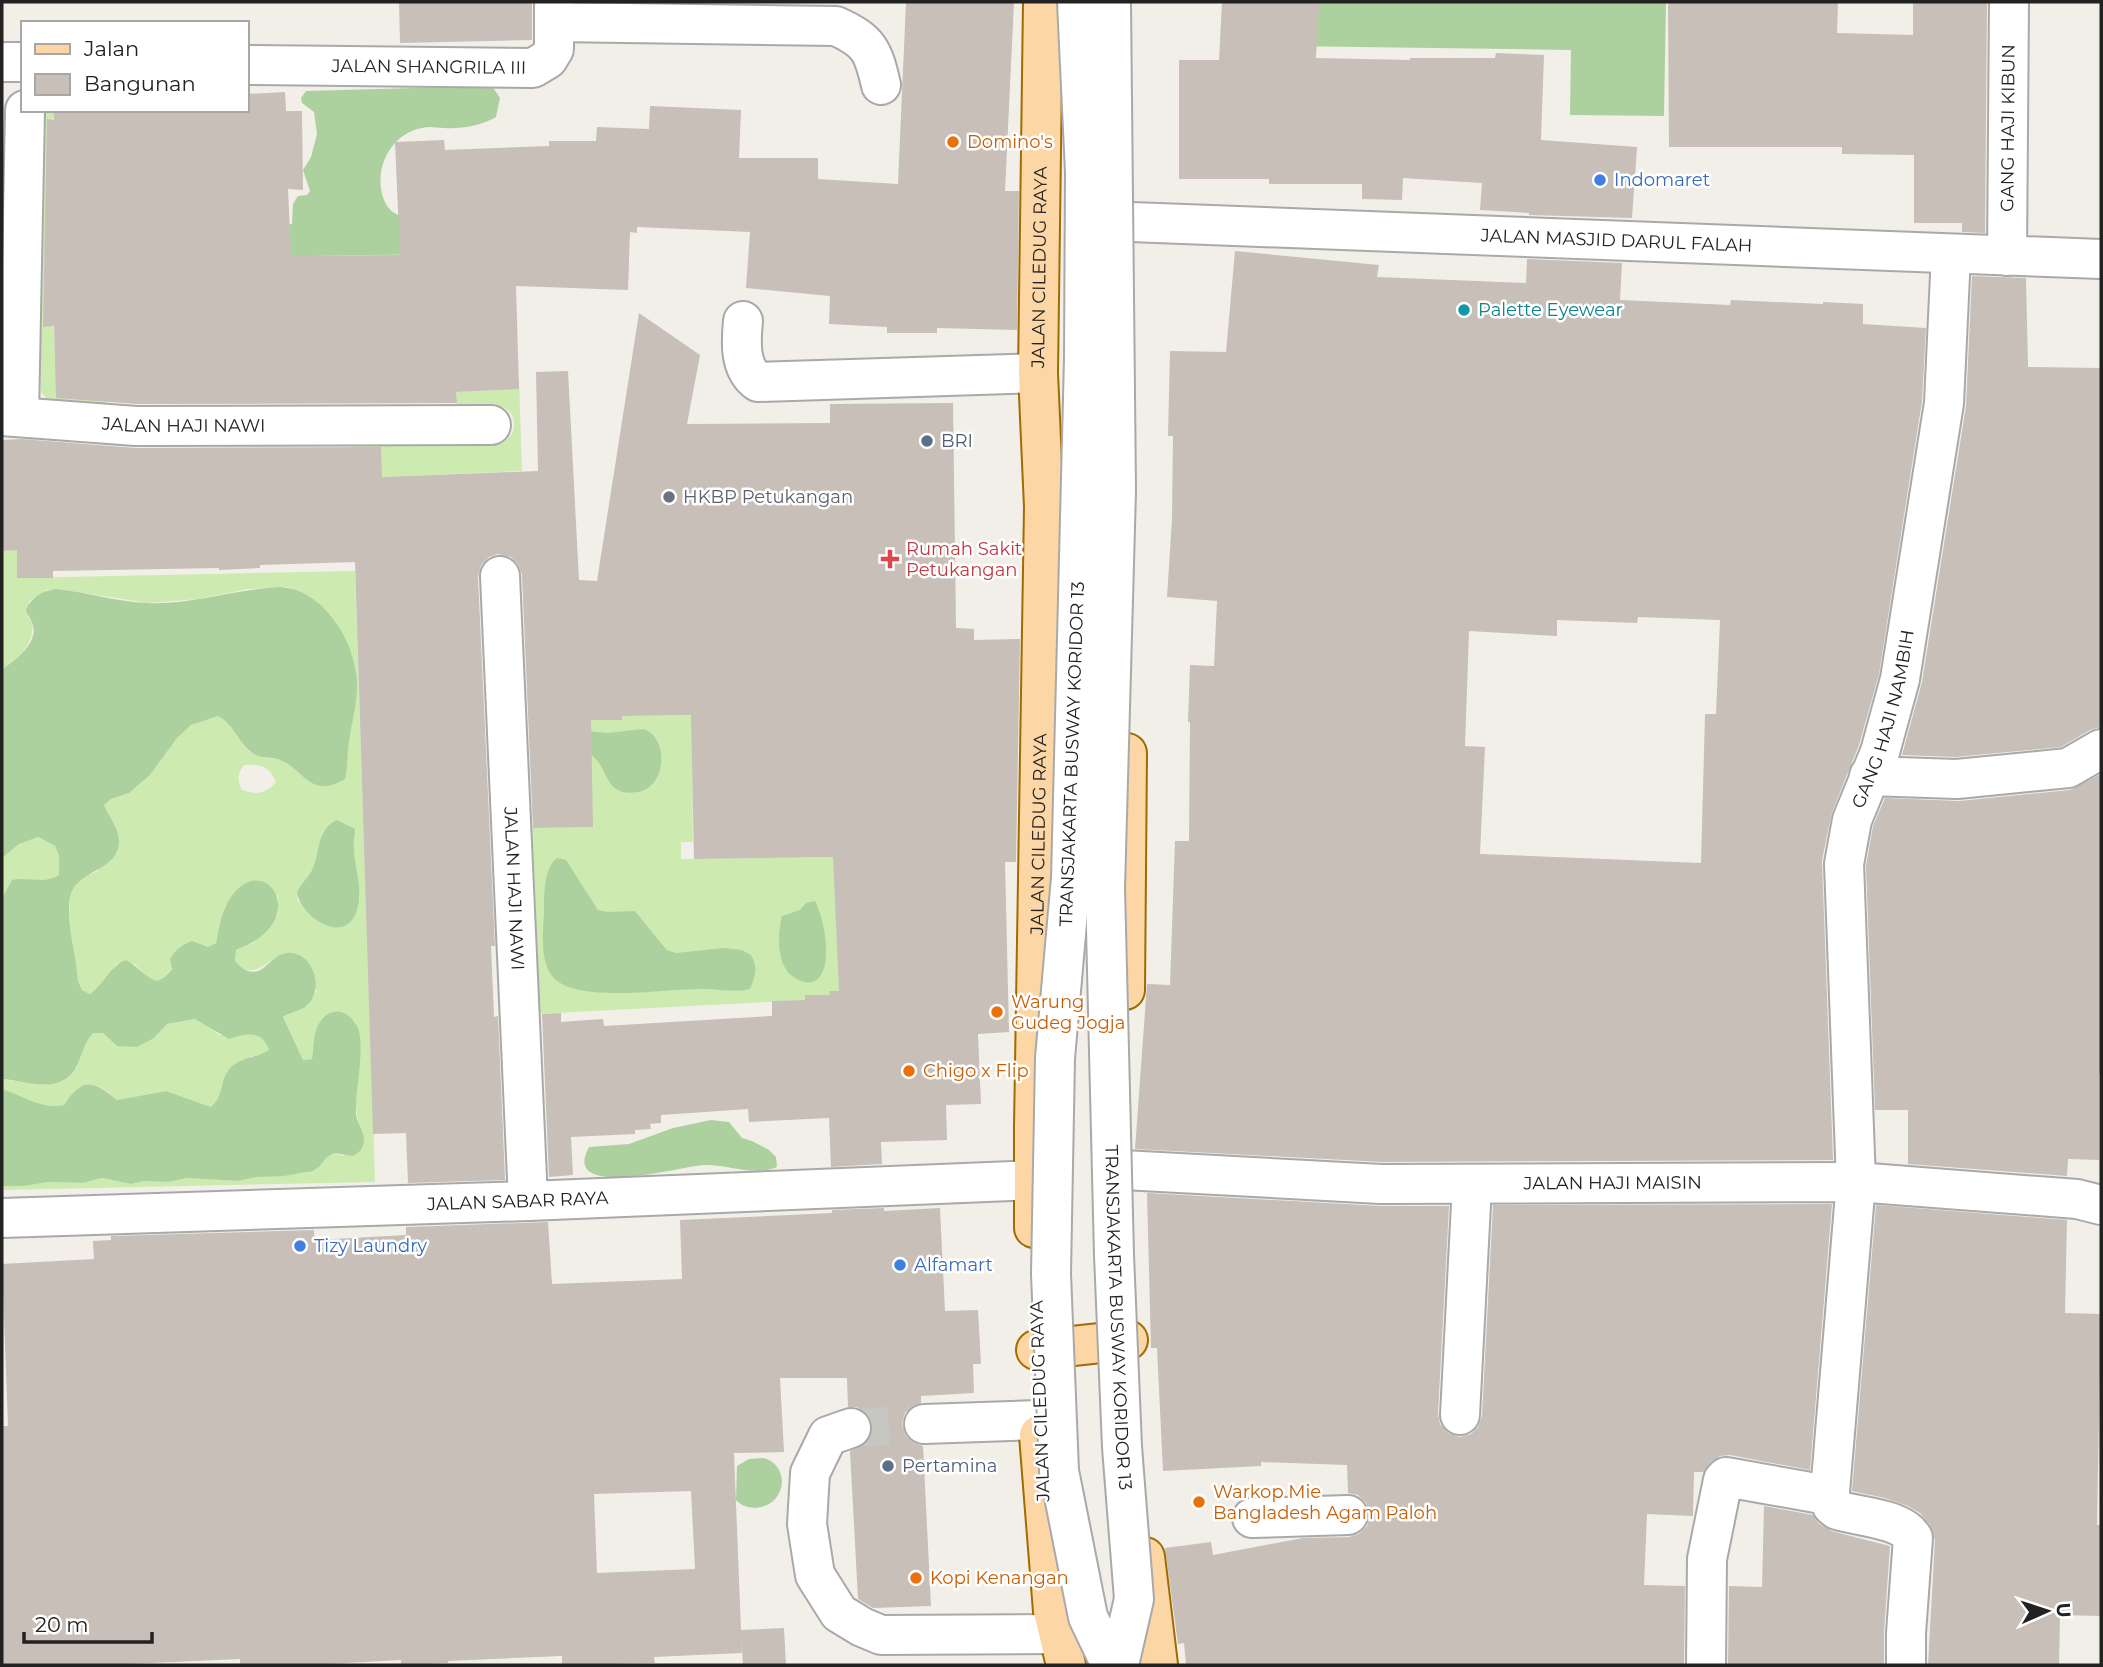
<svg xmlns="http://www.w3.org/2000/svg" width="2103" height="1667" font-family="Montserrat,sans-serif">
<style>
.grass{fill:#cdebb0;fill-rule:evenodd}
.forest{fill:#add19e}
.building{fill:#c7bfb8;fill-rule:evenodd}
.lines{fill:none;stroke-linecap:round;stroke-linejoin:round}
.minor-tunnel{stroke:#c8c6c1;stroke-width:38;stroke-dasharray:38 19;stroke-linecap:butt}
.minor-casing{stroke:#a9a9a9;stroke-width:42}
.major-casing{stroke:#a06b00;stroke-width:42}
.minor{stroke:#fff;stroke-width:38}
.major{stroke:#fcd6a4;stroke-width:38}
.minor-bridge-casing{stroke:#a9a9a9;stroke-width:42;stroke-linecap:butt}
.minor-bridge{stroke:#fff;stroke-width:38}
.food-dot{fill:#e8710a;stroke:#fff;stroke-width:2.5}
.shop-dot{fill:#3f7fe0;stroke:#fff;stroke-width:2.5}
.culture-dot{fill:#0f9aa8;stroke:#fff;stroke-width:2.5}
.service-dot{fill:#5c6f8a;stroke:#fff;stroke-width:2.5}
.worship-dot{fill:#6b7280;stroke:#fff;stroke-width:2.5}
.health-dot{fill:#e0444e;stroke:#fff;stroke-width:2.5}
.labels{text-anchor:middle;stroke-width:5;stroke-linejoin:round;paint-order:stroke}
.street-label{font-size:18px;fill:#222;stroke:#fff}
.food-label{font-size:18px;fill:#c56008;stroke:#fff;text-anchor:start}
.shop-label{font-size:18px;fill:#366cbe;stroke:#fff;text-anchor:start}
.culture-label{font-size:18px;fill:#0d838f;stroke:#fff;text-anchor:start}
.service-label{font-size:18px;fill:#4e5e75;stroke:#fff;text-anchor:start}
.worship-label{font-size:18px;fill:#5b616d;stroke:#fff;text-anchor:start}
.health-label{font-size:18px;fill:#be3a42;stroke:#fff;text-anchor:start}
</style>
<rect width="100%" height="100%" fill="#f2efe9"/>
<!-- grass -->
<g class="grass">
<polygon points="39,110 53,110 56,175 52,287 56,383 106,398 106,410 51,404 41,392 38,288"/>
<path d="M519,378l3,93 -140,6v-7l-31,-7v-19l151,-2c8,-4 12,-8 12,-18 0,-27 -40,-18 -57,-18l-1,-14 43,-2v-11z"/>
<path d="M34,439v22l-17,74v43l338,-7 20,611 -373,8v-4h22l24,-4 35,1 19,-5 29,6 13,-3 24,1 20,-4 50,3 18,-4 48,-4 16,-7 6,-8 8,-5 9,3 20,-24c-19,-34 7,-77 -9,-112l-38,10 -4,29 -9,1 -20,-43 25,-11 9,-16 -35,-36c-16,9 -33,28 -47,6l1,-10 17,-7 25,-28v-20l-52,10 -10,38 -8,5 -16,-7 -27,36 -8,4 -10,-3 -12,-14h-18l-19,24 -8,6 -8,-4 -4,-9c-1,-27 -19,-79 0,-100 6,-5 13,-7 20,-10l19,-39 -13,-27 7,-6 18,-6 21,-18 27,-37 14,-13 27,-10c16,9 19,26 32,37 9,7 22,4 32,9 15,6 19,17 35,25l31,-38 9,-56 -1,-19 -4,-18 -18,-34 -12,-14 -16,-12 -18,-8h-9l-31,2 -50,10 -50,4 -83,-13h-18l-18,11 -1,16 5,6c0,21 -13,36 -31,46v-118l9,-1 4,-110zM244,765c17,-1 25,1 32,17 -11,12 -19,13 -34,8 -5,-10 -5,-16 2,-25zM323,833l32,6 -2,9 7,51 -62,3 -1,-11 16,-22z"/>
<polygon points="589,705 607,720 622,720 622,716 700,715 692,747 693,842 681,842 681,859 834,857 839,991 830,991 830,999 814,999 814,995 805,995 805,1000 535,1014 530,828 592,827"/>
<polygon points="37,837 55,846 59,856 59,875 50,880 12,880 2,898 2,858 19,844"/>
<path d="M195,1019l10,3 14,13c21,1 42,-8 50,15l-9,5 -9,1 -28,25 -4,19 -8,7 -45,-16 -49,9c-22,-21 -36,-22 -53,5 -23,5 -41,-10 -62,-16v-10l43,6 31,-17 10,-27 7,-8h10l15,13 36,-8 13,-14z"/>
</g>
<!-- forest -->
<g class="forest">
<polygon points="1286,2 1666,2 1664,116 1570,115 1571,50 1285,46"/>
<path d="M485,86l9,3 6,9 -4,19c-15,9 -35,12 -52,11 -8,0 -14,-2 -22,0 -28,5 -45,34 -41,61 2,11 6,21 17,26h9l34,39 -130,2 -74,17 50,-48 5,-1 1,-20 5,-8 9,-1 3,-4 -7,-21 8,-13 6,-23 -3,-22 -12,-9 -1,-5 5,-7z"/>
<path d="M279,587c41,1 72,48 77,85 4,23 -4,48 -7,70 -2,13 -1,25 -4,37 -36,22 -41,-12 -68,-20 -9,-3 -18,0 -26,-7 -14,-11 -17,-28 -33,-36l-27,9 -14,13 -27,37 -21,18 -18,6 -7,6c5,11 14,23 15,35 1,31 -40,29 -48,54 -7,24 6,61 7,87l4,9 8,4c14,-10 20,-28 36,-34 12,6 18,17 31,21l8,-4 7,-8 -2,-10c6,-10 12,-14 22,-18l16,6 8,-4c3,-12 4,-25 10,-37 32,-66 94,13 10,44l-1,10c4,7 13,14 23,11 10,-4 16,-16 28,-18 25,-3 37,31 25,48 -6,10 -19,10 -28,16l20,43 9,-1c2,-12 1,-28 8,-37 15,-22 38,-6 40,15 3,25 -5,52 -4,77 1,9 8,16 8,26 -1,9 -4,12 -11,16l-19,-3 -8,5 -6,8 -7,5 -29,5 -28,1 -18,4 -50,-3 -20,4 -24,-1 -13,3 -29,-6 -19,5 -35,-1 -24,4h-22v-97c21,6 39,21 62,16 18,-28 29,-25 53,-5l49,-9 45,16c14,-13 8,-24 17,-36 10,-15 28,-12 41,-21 -7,-20 -23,-17 -40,-11l-34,-20 -28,5 -13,14 -17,9 -20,-1 -14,-13h-10c-10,11 -11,24 -18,36 -17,26 -47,12 -73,10v-181l10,-18c17,-4 31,5 47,-5v-19l-4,-10 -17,-9 -19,7 -17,14v-189c13,-8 36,-26 31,-44 -1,-5 -6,-10 -7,-15 5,-13 16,-19 30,-21 31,3 61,13 92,14 42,2 88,-14 131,-16z"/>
<path d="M644,729c25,9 23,58 -6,63 -35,6 -29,-26 -47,-37l-3,-24 19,2z"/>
<path d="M337,820l18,9c0,7 -2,14 -1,21 1,23 11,43 1,65 -14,30 -56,-1 -58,-23 4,-9 12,-15 16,-24 7,-17 4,-39 24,-48z"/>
<path d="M557,858l9,2 32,50 9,2 28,-1 25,31 7,8 9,3 48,-5 18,2 9,5c7,13 5,20 -1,34 -16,4 -31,0 -47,0 -35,-1 -129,16 -151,-13 -12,-16 -9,-44 -8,-63 0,-17 -1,-44 13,-55z"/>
<path d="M815,901c9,16 21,72 -2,81 -5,1 -11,0 -16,-3 -21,-10 -20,-43 -15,-63l18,-6 6,-7z"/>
<path d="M711,1120l18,2 13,16 10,3 17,9 7,7 1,10c-23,10 -49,-3 -73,-2 -21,1 -145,36 -115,-18l40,-3 44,-16z"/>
<path d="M763,1458c18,4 25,25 13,40 -9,12 -31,13 -40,2l1,-34 12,-7z"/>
</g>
<!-- building -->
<g class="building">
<polygon points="399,2 532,2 532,40 400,43"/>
<polygon points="906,2 1014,2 1005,191 1019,191 1017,330 937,328 937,333 887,333 887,327 829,324 830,296 746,288 750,232 637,227 637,233 630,232 628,290 516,286 519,389 456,392 457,403 137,404 56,398 54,326 43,327 47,119 54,120 53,110 247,110 247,94 285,92 286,111 302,111 303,190 288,189 291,256 400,255 395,142 444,140 445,150 549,146 549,141 596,141 597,127 649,129 650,106 741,110 739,158 818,158 818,179 898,184"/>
<polygon points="1222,2 1319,2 1316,58 1410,60 1410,58 1495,58 1496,53 1544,55 1541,140 1637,147 1632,218 1529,215 1529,213 1480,210 1482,183 1403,178 1402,200 1362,199 1362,184 1269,184 1269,179 1179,179 1179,60 1219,60"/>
<polygon points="1797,2 1838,2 1837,33 1913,35 1913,2 1987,2 1985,233 1962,232 1962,223 1914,223 1914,155 1842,154 1842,147 1669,147 1668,3"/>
<path d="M1235,251l144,14 -2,12 149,6 1,-24 95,4 -2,37 110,5 1,-5 92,4v-2l40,2v20l63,4 -4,73 -43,273 -20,71 -27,67 -10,48 11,300 -451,2 -247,-13 12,-165 23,1 5,-144h14l1,-119h-2l2,-57 24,1 3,-65 -50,-4 5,-78 1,-83h-5l2,-85 56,1zM1638,617l82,3 -4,94h-11l-4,149 -221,-9 5,-107 -20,-1 4,-115 88,5v-16l80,3z"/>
<polygon points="1972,276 2026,278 2028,367 2101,368 2101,727 2090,730 2061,747 1956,757 1902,755 1922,682 1966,406"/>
<polygon points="639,313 700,355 687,424 830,423 830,404 953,403 956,628 974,629 974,640 1020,639 1016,862 1005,862 1009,1032 978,1034 981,1104 946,1105 947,1140 881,1142 882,1164 831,1167 829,1118 749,1122 748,1109 661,1115 661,1123 650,1124 651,1129 635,1130 635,1134 571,1137 573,1175 549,1177 542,1014 561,1013 561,1022 603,1019 604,1026 772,1016 772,1001 805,1000 805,995 830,995 829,991 839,991 833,857 694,859 691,715 622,716 622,720 591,720 593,827 533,828 522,575 518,564 511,557 498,554 489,557 481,565 478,577 495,946 491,946 494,1017 498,1016 505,1180 408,1183 406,1133 373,1134 355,562 260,565 260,568 219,570 219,568 53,571 53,578 17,578 17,550 2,551 2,440 21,439 136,448 381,447 382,477 538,471 536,372 568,371 579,580 597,581"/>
<polygon points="2101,774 2101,1074 2099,1074 2099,1160 2068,1159 2067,1176 1908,1164 1908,1110 1875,1110 1866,866 1873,826 1885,798 1959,801 2070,790"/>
<polygon points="1147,1193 1380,1206 1449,1206 1438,1414 1440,1424 1448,1433 1460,1437 1471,1434 1478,1427 1482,1416 1493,1205 1832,1204 1810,1470 1730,1455 1720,1456 1711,1462 1703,1472 1694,1472 1693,1516 1647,1514 1644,1585 1685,1586 1684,1665 1186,1665 1184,1643 1178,1644 1165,1548 1211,1542 1213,1555 1303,1538 1349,1537 1359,1534 1367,1526 1370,1514 1366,1503 1358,1495 1348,1493 1347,1465 1261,1462 1261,1466 1163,1471 1157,1348 1151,1348"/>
<polygon points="1876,1205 2067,1220 2065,1313 2101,1314 2097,1525 2101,1525 2101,1616 2060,1615 2059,1665 1928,1665 1935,1540 1930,1525 1920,1513 1908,1506 1885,1498 1852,1491"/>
<path d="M884,1208v3l56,-3 5,103 33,-1 3,54h-8l1,29 -53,3v7l-9,3 -7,7 -3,11 4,12 7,7 10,3 8,160 -58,2 -15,-9 -8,-148 18,-9 5,-11 -2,-11 -6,-9 -9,-4h-8l-1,-29h-67l4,74 -50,1 7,177 43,-2 2,37h-43l-2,-32 1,20 -88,4 1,6 -93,2v-9l-114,5v2l-44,2h-3v-5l-92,5h-69v-6l-135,6h-103v-239h6l-6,-162 92,-5 -1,-18 18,-1v-4l203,-6 1,10 91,-5v-8l142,-5 4,62 130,-5 -2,-59 152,-7v-3zM691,1491l4,78 -98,4 -3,-79z"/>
<polygon points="1764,1506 1813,1515 1818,1523 1831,1531 1890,1546 1884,1631 1884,1665 1728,1665 1729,1586 1762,1587"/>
</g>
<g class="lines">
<!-- minor-tunnel -->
<polyline class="minor-tunnel" points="851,1428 924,1424"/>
<!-- minor casing -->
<g class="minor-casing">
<g id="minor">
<path d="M554,22l282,4c33,15 37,24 45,59"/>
<polyline points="2,62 23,62"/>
<path id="s1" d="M247,65l286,3 15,-9 6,-10v-47"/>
<path id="s2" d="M1131,222l970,37"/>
<path id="s3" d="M2007,256l2,-254"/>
<path d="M743,321c-2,21 -4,47 15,61l280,-9"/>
<path id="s4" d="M2,416l134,10 355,-1"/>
<polyline points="19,416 25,110"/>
<path id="s5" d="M500,576l28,625"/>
<polyline points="1869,776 1957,779 2068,768 2101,749"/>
<path id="s6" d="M1123,1170l258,14 475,-2 221,17 24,6"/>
<path id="s7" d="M2,1218l526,-17 506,-21"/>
<polyline points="1460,1415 1472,1185"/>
<polyline points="924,1424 1038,1420"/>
<polyline points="851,1428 828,1436 810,1473 807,1524 815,1575 839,1613 862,1627 881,1635 1059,1634"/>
<path d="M1830,1494l2,12 5,4c22,7 65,8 76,28l-7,95v32"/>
<polyline points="1252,1518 1348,1515"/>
<path id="s8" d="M1706,1665l1,-106 16,-79 3,-3 101,18 3,-3 26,-310 -12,-318 8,-44 28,-68 20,-73 44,-276 7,-149"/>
</g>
</g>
<!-- major casing -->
<g class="major-casing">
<g id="major">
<polyline points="1125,990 1127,753"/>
<path id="s9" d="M1034,1228v-101l10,-620 -6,-134 5,-371"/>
<polyline points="1036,1350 1128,1340"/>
<polyline points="1039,1435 1053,1611 1066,1665"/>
<polyline points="1145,1557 1158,1665"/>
</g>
</g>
<!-- minor -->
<use href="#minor" class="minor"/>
<!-- major -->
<use href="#major" class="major"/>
<!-- minor-bridge casing -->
<g class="minor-bridge-casing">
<g id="minor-bridge">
<polyline points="1077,2 1085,172 1084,358 1071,878 1055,1058 1051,1274 1059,1471 1088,1617 1111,1665"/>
<path id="s10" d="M1111,2l5,489 -11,397 9,367 8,192 12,152 -15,66"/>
</g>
</g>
<!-- minor-bridge -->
<use href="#minor-bridge" class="minor-bridge"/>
</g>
<!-- markers -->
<g class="food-dot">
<circle cx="953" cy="142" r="7"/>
<circle cx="997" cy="1012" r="7"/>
<circle cx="909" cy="1071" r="7"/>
<circle cx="1199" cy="1502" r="7"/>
<circle cx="916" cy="1578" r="7"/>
</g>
<g class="shop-dot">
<circle cx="1600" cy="180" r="7"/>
<circle cx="300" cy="1246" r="7"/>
<circle cx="900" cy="1265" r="7"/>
</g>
<circle class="culture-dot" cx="1464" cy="310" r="7"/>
<g class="service-dot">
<circle cx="927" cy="441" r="7"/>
<circle cx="888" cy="1466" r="7"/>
</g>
<circle class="worship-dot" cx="669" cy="497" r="7"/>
<path class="health-dot" d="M886.5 548.5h7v7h7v7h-7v7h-7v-7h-7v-7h7z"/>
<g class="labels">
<!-- street labels -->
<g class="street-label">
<text dy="6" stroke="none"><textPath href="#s1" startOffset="182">JALAN SHANGRILA III</textPath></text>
<text dy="6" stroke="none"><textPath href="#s3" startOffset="128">GANG HAJI KIBUN</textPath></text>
<text dy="6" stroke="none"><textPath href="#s2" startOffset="486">JALAN MASJID DARUL FALAH</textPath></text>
<text dy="6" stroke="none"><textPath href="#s9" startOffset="961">JALAN CILEDUG RAYA</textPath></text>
<text dy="6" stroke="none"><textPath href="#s4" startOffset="182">JALAN HAJI NAWI</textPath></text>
<text dy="6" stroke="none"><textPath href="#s8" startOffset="1078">GANG HAJI NAMBIH</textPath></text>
<text transform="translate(1072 754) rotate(-88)" y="6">TRANSJAKARTA BUSWAY KORIDOR 13</text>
<text dy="6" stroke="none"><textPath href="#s9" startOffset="394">JALAN CILEDUG RAYA</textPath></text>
<text dy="6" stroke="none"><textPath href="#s5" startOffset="313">JALAN HAJI NAWI</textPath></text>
<text dy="6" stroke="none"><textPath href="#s6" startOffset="490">JALAN HAJI MAISIN</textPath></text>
<text dy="6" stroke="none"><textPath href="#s7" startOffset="516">JALAN SABAR RAYA</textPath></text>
<text dy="6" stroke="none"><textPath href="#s10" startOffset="1316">TRANSJAKARTA BUSWAY KORIDOR 13</textPath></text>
<text transform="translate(1040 1401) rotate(-92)" y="6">JALAN CILEDUG RAYA</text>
</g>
<!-- food labels -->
<g class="food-label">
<text x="967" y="148">Domino's</text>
<text x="1011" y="1008">Warung<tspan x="1011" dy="21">Gudeg Jogja</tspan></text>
<text x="923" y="1077">Chigo x Flip</text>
<text x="1213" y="1498">Warkop Mie<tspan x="1213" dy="21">Bangladesh Agam Paloh</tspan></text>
<text x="930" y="1584">Kopi Kenangan</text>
</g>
<!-- shop labels -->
<g class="shop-label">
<text x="1614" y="186">Indomaret</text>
<text x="314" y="1252">Tizy Laundry</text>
<text x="914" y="1271">Alfamart</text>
</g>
<!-- culture labels -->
<g class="culture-label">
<text x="1478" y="316">Palette Eyewear</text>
</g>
<!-- service labels -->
<g class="service-label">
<text x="941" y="447">BRI</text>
<text x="902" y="1472">Pertamina</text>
</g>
<!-- worship labels -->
<g class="worship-label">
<text x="683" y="503">HKBP Petukangan</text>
</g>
<!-- health labels -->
<g class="health-label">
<text x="906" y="555">Rumah Sakit<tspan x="906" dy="21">Petukangan</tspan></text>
</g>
</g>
<!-- border -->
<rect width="2103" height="1667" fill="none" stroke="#222222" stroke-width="7"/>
<!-- legend -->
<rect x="21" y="21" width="228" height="91" fill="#ffffff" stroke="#a7a7a7" stroke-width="2"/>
<rect x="35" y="44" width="35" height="10" fill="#fcd6a4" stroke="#a7a7a7" stroke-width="2"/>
<text x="84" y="56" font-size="21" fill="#222222">Jalan</text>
<rect x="35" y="74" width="35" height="21" fill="#c7bfb8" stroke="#a7a7a7" stroke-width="2"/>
<text x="84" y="91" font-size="21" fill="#222222">Bangunan</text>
<!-- north arrow -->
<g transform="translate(2047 1611) rotate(87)" stroke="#ffffff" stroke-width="5" paint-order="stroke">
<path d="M0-5L12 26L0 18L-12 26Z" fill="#222222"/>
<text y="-10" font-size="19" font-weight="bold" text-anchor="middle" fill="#222222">U</text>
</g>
<!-- scale -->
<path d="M24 1632v10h128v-10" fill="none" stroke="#222222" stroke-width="3.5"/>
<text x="35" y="1632" font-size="21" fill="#222222" stroke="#ffffff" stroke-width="5" paint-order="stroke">20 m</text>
</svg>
